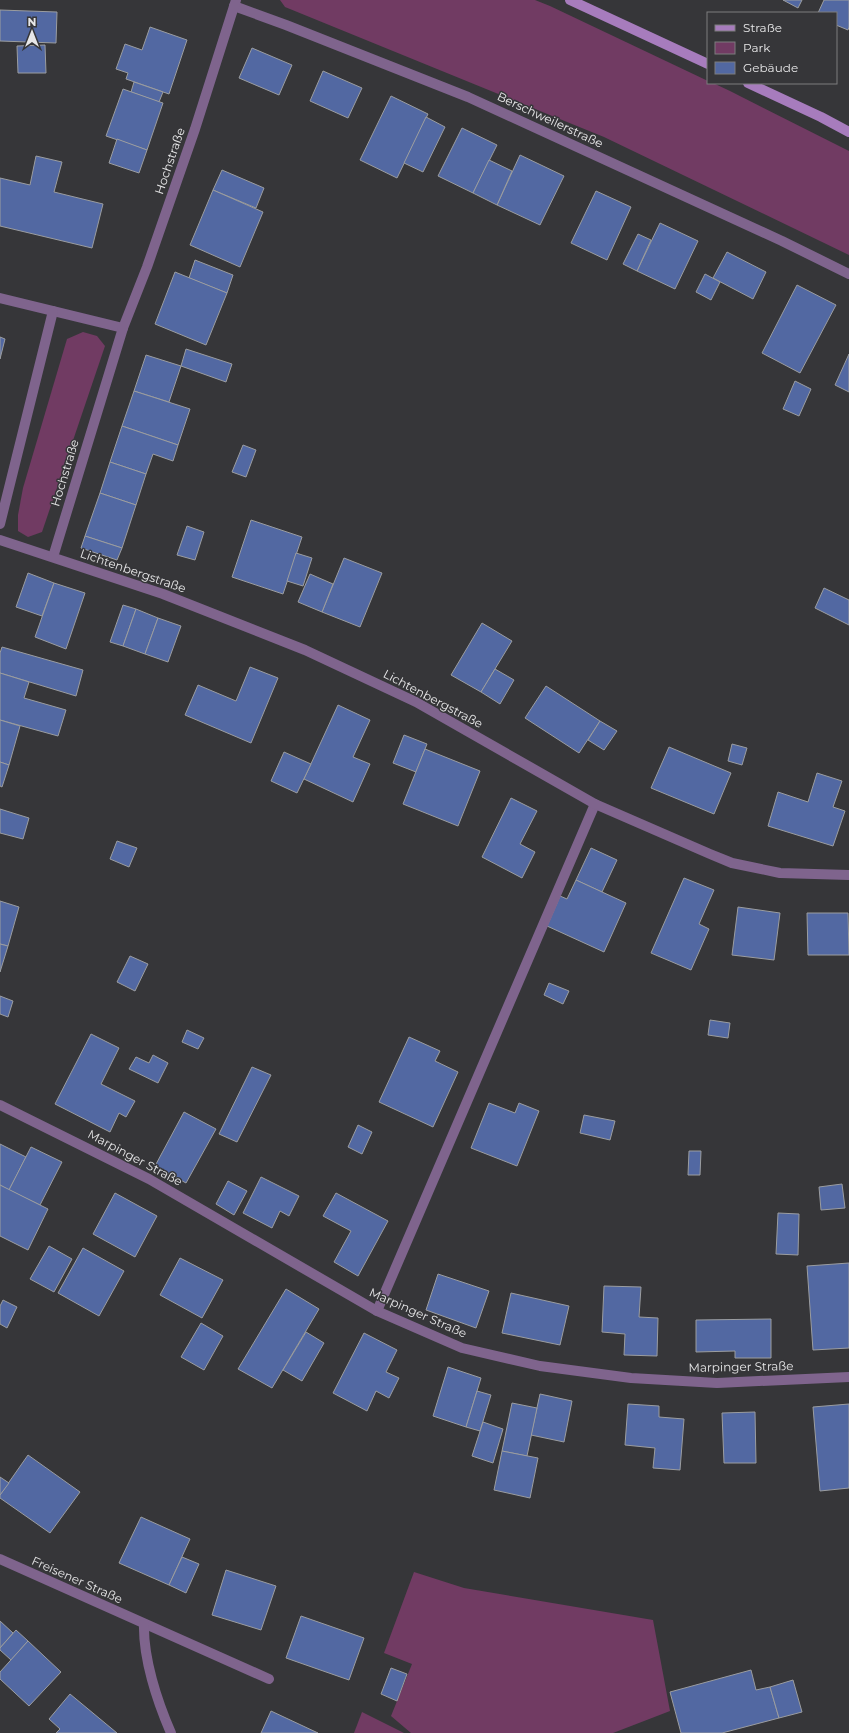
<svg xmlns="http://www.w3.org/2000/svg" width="849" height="1733" font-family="Montserrat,sans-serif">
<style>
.green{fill:#713b63}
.building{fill:#5268a2;stroke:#9b9da0}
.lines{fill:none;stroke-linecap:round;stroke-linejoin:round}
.service{stroke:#7f648d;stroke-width:10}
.minor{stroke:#7f648d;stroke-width:10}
.secondary{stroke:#a77cbd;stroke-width:10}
.labels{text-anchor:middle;stroke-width:3;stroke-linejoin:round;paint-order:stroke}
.street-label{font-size:12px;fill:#e7e7e8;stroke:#363639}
</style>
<rect width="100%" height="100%" fill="#363639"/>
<!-- green -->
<g class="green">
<polygon points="280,0 535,0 550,6 708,81 708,83 713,83 730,91 849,151 849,255 604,137 285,7"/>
<polygon points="83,332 97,336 105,346 42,532 28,537 18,531 18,515 23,488 67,339"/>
<polygon points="414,1572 464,1588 653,1620 670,1711 613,1733 411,1733 391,1716 412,1664 384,1653"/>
<polygon points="362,1712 404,1733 354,1733"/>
</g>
<!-- building -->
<g class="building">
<polygon points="783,0 802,0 798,8"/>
<polygon points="824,0 849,0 849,27 848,30 836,25 836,13 818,13"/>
<polygon points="0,10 57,12 56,43 0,41"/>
<polygon points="150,27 187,40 169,94 126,79 128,73 116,69 125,44 142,50"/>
<polygon points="45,45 46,73 18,73 17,46"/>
<polygon points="252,48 292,65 279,95 239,78"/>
<polygon points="323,71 362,88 348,118 310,101"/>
<polygon points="134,82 163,92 159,102 131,92"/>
<polygon points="123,89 163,103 147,150 106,136"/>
<polygon points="391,96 428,114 397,178 360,160"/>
<polygon points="426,117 445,127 423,172 404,163"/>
<polygon points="462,128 497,145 473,193 438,176"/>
<polygon points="117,139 147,150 139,173 109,163"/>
<polygon points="520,155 564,176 540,225 497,205"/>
<polygon points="36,156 62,162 54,192 103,204 92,248 0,226 0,178 30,185"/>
<polygon points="489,160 512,171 497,205 473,193"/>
<polygon points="222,170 264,188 256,208 213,190"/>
<polygon points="213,190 263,212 240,267 190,245"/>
<polygon points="596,191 631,207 607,260 571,243"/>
<polygon points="660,223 698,241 675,289 637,271"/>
<polygon points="638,234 651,240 637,271 623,264"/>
<polygon points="727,252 766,272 753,299 713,278"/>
<polygon points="195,260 233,275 227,293 189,278"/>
<polygon points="175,272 227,293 206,345 155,324"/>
<polygon points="705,274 720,282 711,300 696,292"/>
<polygon points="797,285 836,305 800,373 762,353"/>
<polygon points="0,337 5,339 0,359"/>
<polygon points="186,349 232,364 226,382 181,366"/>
<polygon points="849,354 849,392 835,385"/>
<polygon points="146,355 181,366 169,402 134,391"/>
<polygon points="795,381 811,389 799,416 783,409"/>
<polygon points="134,391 190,409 178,445 122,426"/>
<polygon points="122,426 178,445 173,461 153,454 146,474 110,462"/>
<polygon points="243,445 256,450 246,477 232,472"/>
<polygon points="110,462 146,474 136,505 100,493"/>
<polygon points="100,493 136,505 122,548 85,536"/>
<polygon points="251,520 302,537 283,594 232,577"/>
<polygon points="187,526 204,532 195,560 177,555"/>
<polygon points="85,536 122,548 117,560 81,548"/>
<polygon points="296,553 312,558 303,586 287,581"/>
<polygon points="344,558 382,573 360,627 322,612"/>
<polygon points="28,573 54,583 42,616 16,607"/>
<polygon points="310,574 333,584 322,612 298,602"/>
<polygon points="54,583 85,593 66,649 35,637"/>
<polygon points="824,588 849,600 849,625 815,608"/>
<polygon points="123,605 136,609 123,646 110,642"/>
<polygon points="136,609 158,618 145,654 123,646"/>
<polygon points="158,618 181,626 168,662 145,654"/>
<polygon points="482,623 512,641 481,692 451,675"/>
<polygon points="2,647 83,670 76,696 0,673 0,653"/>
<polygon points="250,667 278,678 251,743 185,715 198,685 236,701"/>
<polygon points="495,669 514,680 500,704 481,692"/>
<polygon points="0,673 29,682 24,698 66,710 58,736 0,720"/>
<polygon points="546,686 600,721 579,753 525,718"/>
<polygon points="338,705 370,720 353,757 370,764 353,802 304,779"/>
<polygon points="0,720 20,726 9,765 0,762"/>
<polygon points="600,721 617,731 604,750 588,740"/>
<polygon points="404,735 427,744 416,772 393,763"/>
<polygon points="732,744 747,748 742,765 728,761"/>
<polygon points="669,747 731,773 714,814 651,788"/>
<polygon points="425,749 480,771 458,826 403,804"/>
<polygon points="284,752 311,764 297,793 271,781"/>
<polygon points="0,762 9,765 2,787 0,786"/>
<polygon points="817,773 842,781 833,807 845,811 833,846 768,826 778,792 808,802"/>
<polygon points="511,798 537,811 520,844 535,852 522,878 482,857"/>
<polygon points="0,809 29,818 23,839 0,833"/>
<polygon points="117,841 137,848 129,867 110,859"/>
<polygon points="591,848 617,860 602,892 576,880"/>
<polygon points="684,878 714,890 699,924 709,929 691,970 651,953"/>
<polygon points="576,880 626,903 604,952 547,926 560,896 567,899"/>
<polygon points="0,901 19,907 8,946 0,944"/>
<polygon points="738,907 780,913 774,960 732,955"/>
<polygon points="807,913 848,913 849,955 808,955"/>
<polygon points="0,944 8,946 0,972"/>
<polygon points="130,956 148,964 135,991 117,982"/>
<polygon points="549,983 569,991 563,1004 544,995"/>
<polygon points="0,996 13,1001 8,1017 0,1014"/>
<polygon points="710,1020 730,1023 728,1038 708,1035"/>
<polygon points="187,1030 204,1038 198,1049 182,1042"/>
<polygon points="91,1034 119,1048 101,1084 135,1101 126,1117 119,1113 110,1132 55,1104"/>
<polygon points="409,1037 440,1051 435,1061 458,1072 433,1127 379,1102"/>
<polygon points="153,1055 168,1063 158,1083 129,1069 136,1057 149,1063"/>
<polygon points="252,1067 271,1075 237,1142 219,1134"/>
<polygon points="489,1103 515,1113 519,1103 539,1111 517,1166 471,1148"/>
<polygon points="184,1112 216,1129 186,1183 155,1166"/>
<polygon points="584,1115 615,1121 610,1140 580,1133"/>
<polygon points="358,1125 372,1132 362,1154 348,1147"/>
<polygon points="0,1144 26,1157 9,1190 0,1185"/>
<polygon points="31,1147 62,1162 40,1205 9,1190"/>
<polygon points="689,1151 701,1151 700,1175 688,1175"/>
<polygon points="261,1177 299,1196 289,1216 280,1211 272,1228 243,1213"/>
<polygon points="228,1181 247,1191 234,1215 216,1204"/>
<polygon points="842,1184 845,1208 821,1210 819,1187"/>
<polygon points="0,1185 48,1209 28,1250 0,1236"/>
<polygon points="115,1193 157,1216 135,1257 93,1234"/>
<polygon points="336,1193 388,1221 358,1276 334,1262 351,1231 323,1216"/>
<polygon points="778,1213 799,1214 798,1255 776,1254"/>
<polygon points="49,1246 72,1259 54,1292 30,1279"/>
<polygon points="83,1248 124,1271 99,1316 58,1293"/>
<polygon points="180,1258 223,1280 202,1318 160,1295"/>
<polygon points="849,1263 849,1348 813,1350 807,1266"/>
<polygon points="438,1274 489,1291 476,1328 426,1310"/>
<polygon points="604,1286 641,1287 639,1317 658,1318 657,1356 624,1355 625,1334 602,1332"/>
<polygon points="286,1289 319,1309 272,1388 238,1369"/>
<polygon points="511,1293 569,1306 560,1345 502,1333"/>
<polygon points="3,1300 17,1307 7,1328 0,1324 0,1306"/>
<polygon points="771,1319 771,1358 735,1358 735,1351 696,1352 696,1320"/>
<polygon points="201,1323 223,1336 204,1370 181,1357"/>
<polygon points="306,1332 324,1343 302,1381 283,1370"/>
<polygon points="364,1333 397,1350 386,1372 399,1378 389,1398 376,1391 367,1411 333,1393"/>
<polygon points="448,1367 481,1378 466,1427 433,1416"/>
<polygon points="477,1391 491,1395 480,1431 466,1427"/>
<polygon points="540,1394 572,1401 564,1442 531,1435"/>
<polygon points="512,1403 537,1408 527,1456 502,1451"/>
<polygon points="628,1404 659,1406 659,1417 684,1419 680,1470 653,1468 655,1448 625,1445"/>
<polygon points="849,1404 849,1488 820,1491 813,1407"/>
<polygon points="755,1412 756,1463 724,1463 722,1413"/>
<polygon points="483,1422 503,1429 493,1463 472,1456"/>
<polygon points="502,1451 538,1458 530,1498 494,1490"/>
<polygon points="28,1455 80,1492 50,1533 0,1498 0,1495"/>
<polygon points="0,1477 9,1483 0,1495"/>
<polygon points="141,1517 190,1539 169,1585 119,1563"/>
<polygon points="182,1557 199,1564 186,1593 169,1585"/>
<polygon points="226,1570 276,1586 261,1630 212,1615"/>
<polygon points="301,1616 364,1638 349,1680 286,1658"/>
<polygon points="0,1621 13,1633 0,1648"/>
<polygon points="16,1630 28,1641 11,1660 0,1650 0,1648"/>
<polygon points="28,1641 61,1672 29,1706 0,1679 0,1672"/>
<polygon points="391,1668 407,1674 397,1701 381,1694"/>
<polygon points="751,1670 756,1690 770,1687 779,1718 722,1733 681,1733 670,1692"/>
<polygon points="793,1680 802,1712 779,1718 770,1687"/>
<polygon points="70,1694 117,1733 56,1733 60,1729 49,1719"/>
<polygon points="271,1711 318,1733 261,1733"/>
</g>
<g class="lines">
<!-- service -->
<polyline class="service" points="377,1311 595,804"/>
<!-- minor -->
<g class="minor">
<polyline points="234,6 286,25 468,97 782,241 849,274"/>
<polyline points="0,298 123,328"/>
<polyline points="0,524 53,311"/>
<polyline points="0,540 163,594 305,650 416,702 595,804 710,854 732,863 780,873 849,875"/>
<polyline points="53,557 123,328 147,267 195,129 236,0"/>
<polyline points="0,1105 149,1179 377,1311 462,1348 540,1366 631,1378 717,1383 849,1377"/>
<polyline points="0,1559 269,1679"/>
<path d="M144,1624c-1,34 13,77 27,109"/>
</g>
<!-- secondary -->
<g class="secondary">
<polyline points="570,0 708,64"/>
<polyline points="748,83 821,117 849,132"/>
</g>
</g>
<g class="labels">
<!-- street labels -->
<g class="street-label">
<text transform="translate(550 120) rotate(25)" y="4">Berschweilerstraße</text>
<text transform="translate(170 161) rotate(-71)" y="4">Hochstraße</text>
<text transform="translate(65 473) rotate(-73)" y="4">Hochstraße</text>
<text transform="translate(133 571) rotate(19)" y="4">Lichtenbergstraße</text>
<text transform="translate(433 699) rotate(28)" y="4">Lichtenbergstraße</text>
<text transform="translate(135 1158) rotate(28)" y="4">Marpinger Straße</text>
<text transform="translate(418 1313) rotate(24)" y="4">Marpinger Straße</text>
<text transform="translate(741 1367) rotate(-1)" y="4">Marpinger Straße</text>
<text transform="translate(77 1580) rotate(24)" y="4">Freisener Straße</text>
</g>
</g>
<!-- legend -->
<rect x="707" y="12" width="130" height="72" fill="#363639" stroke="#7d7d7f"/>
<rect x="715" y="25" width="20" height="6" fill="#a77cbd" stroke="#7d7d7f"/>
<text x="743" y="32" font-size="12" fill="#e7e7e8">Straße</text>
<rect x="715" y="42" width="20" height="12" fill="#713b63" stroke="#7d7d7f"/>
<text x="743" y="52" font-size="12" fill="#e7e7e8">Park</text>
<rect x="715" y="62" width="20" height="12" fill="#5268a2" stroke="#7d7d7f"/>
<text x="743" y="72" font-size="12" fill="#e7e7e8">Gebäude</text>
<!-- north arrow -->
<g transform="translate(32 32)" stroke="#363639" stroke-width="3" paint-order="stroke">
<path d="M0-3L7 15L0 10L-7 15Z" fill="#e7e7e8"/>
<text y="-6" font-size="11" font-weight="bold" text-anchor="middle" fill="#e7e7e8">N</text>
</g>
</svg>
